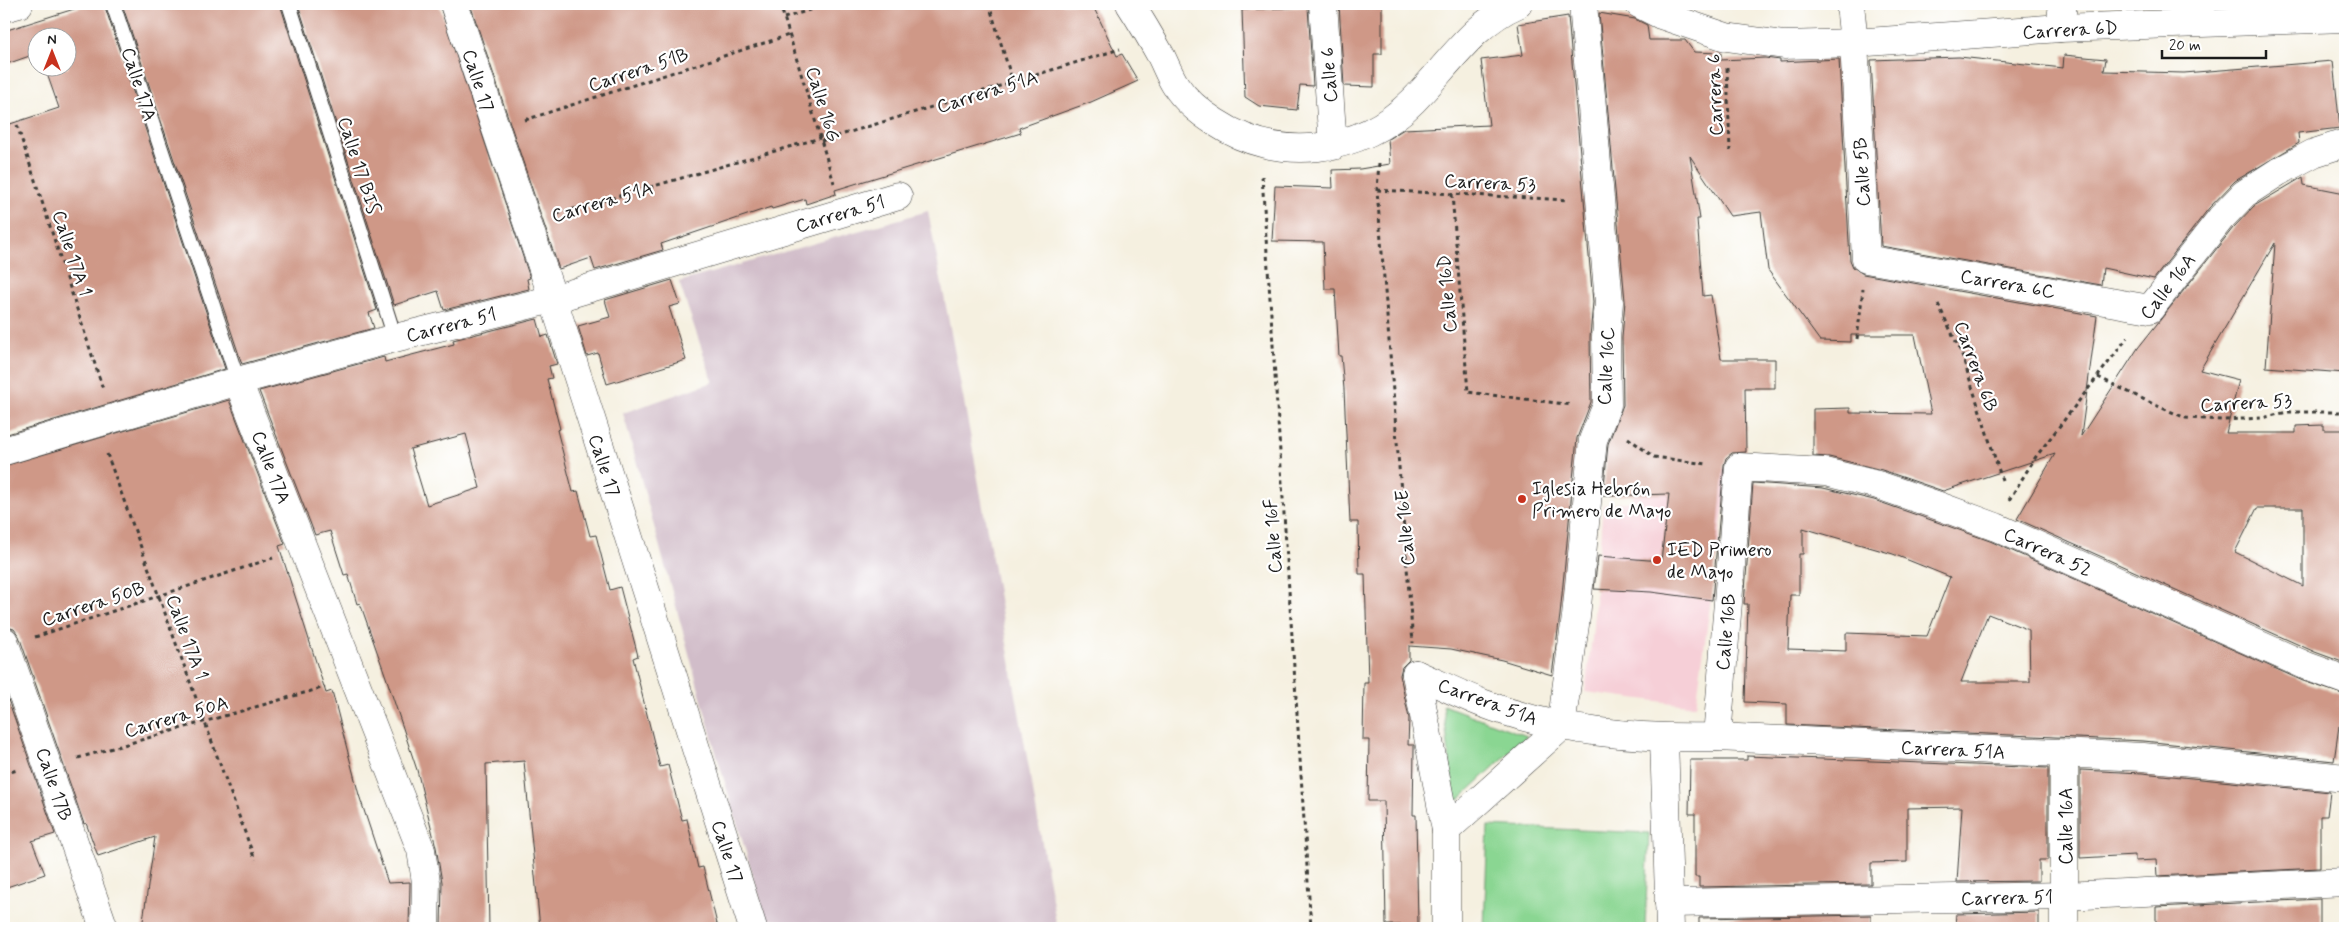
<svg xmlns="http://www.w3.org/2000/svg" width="2349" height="932" font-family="Mynerve,sans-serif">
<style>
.built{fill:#f6cfd7}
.industrial{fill:#d1bdc9}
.green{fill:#8ad692;stroke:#537957}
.building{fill:#cf9887;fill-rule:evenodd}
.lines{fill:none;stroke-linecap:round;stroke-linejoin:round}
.lane-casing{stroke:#3d3c39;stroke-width:16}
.street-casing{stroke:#3d3c39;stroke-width:29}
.path{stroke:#3d3c39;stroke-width:3;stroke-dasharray:4 4;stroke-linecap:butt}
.lane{stroke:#fff;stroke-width:14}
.street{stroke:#fff;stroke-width:28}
.poi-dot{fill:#c8321e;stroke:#fff;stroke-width:2}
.labels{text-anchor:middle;stroke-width:4.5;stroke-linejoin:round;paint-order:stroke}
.street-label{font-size:19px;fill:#1c1c1c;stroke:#fff}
.poi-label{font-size:19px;fill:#1c1c1c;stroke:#fff;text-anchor:start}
</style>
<rect width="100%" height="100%" fill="#fff"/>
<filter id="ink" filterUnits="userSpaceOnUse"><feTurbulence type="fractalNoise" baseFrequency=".02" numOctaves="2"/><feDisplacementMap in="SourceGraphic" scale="10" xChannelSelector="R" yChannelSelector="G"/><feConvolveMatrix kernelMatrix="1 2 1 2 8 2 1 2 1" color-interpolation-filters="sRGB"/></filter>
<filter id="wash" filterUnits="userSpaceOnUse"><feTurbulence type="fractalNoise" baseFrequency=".0096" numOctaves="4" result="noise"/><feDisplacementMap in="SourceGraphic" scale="20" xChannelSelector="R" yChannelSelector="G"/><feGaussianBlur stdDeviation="1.12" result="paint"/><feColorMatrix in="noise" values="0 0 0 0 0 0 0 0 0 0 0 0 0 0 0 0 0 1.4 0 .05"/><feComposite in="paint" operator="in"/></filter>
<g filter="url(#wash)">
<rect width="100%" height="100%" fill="#f5f0e0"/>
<!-- built -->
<polygon class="built" points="1633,463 1729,469 1696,706 1585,692 1592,638 1603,505 1633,501"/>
<!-- industrial -->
<polygon class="industrial" points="928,211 971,439 1057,928 844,928 766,919 719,763 623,413 713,382 679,282"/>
<!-- green -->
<g class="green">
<polygon points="1443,705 1527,736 1455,803"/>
<polygon points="1488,826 1649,833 1645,928 1484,928"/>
</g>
<g id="blocks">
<!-- building -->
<g class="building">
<polygon points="90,4 104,4 225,369 4,435 4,126 59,108 45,68 68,68 68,38 38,38 38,53 4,65 4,31"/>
<polygon points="122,4 280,4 377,310 369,313 374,328 242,364"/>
<polygon points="298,4 439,4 530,278 527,279 529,289 444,310 438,291 394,305"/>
<polygon points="470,4 1092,4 1117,56 1122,54 1138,81 1091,102 1019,128 1021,133 835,190 836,194 806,204 805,199 772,209 771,207 661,244 663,250 595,270 591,258 559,269"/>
<polygon points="1339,4 1382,4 1382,54 1374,54 1374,87 1344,86"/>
<polygon points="1308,7 1313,86 1300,85 1297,110 1259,106 1245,97 1242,10"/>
<path d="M1599,13l36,6 12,6 2,15h36l9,12 27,1v7l44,-2 15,2v2l59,-3 11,201 3,7 10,7 234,42 -16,120 57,-88 95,-120 21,-22 49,-29 1,8 41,8v180l-79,-6 9,-124 -75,127 39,10 -13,53h70v-7l28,-1v5h21v233l-30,-11 -298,-133 38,-65 -112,37 -61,-21 -53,-13 -16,-1v-47l37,-1v5l81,1 -16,-79h-64v7l-31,-1 -52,-71 -7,-58 -31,4 -40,-60 10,63h-3l6,77 8,-1 10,64h54v29h-30l1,64 -14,1 -6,5 -2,7 -12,135 -61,-8 -57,-3 4,-33 63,5 8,-67 -66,2 5,-52 15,-39 -1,-67 3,-37zM2257,508h46v78l-68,-34z"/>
<polygon points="1568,16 1593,302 1590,337 1591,402 1577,438 1560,615 1552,675 1502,660 1451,649 1409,646 1409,660 1402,667 1400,675 1409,718 1408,745 1414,745 1414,749 1413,815 1416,815 1418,925 1386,925 1384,801 1368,801 1369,740 1363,740 1364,683 1368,683 1365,574 1359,574 1358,522 1350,522 1344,389 1341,356 1339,356 1335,289 1325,289 1323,242 1272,241 1275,186 1333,188 1332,170 1360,169 1390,164 1388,139 1404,129 1489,125 1481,60 1523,55 1518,24"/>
<polygon points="2064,55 2106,59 2104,71 2184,73 2333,61 2340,128 2298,133 2299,143 2235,181 2209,208 2154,279 2103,268 2101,285 1881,246 1871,60 1959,57 2063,68"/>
<polygon points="672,280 680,304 669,307 686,360 607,384 598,353 587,356 578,326 610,317 605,300"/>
<path d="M537,319l5,18 6,-2 9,29 -8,2 3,12 -5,1 13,50 -3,1 16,62 5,-1 12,45 6,-1 14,55 10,-3 18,69 -5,2 27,109 8,-2 14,55 5,-1 11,49 5,-1 15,61h-178l-16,-167 -38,3 3,164h-48l1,-46 -6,-35 -19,-77 -30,-90 -27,-77 -3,1 -9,-30 -4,1 -14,-44 -15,4 -56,-144 125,-34 1,5 69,-18 -1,-4zM466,434l14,54 -53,17 -17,-56z"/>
<polygon points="229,400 285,544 279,546 326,693 332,691 359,795 388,883 410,882 409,928 142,928 155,837 98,856 86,823 84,824 19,636 14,629 4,626 4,466"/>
<path d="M1753,483l70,5 51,12 60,21 56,20 313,140 42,14 -3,32 -3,-1 -5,35 -190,-20 -357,-16v-21l-42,-2 3,-98h-4zM1803,528l90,26 57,23 -23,59 -81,-3v18l-58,-2 2,-54h9v-41h4zM1988,614l41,16 1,52h-69z"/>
<polygon points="4,688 55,834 32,841 45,874 4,888"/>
<polygon points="1747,756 2048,768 2048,860 2039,860 2039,881 1957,882 1962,807 1907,808 1907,862 1871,863 1871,884 1699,887 1699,877 1695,877 1695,814 1689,814 1690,760 1747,760"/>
<polygon points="2080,770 2142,773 2330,792 2327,816 2320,816 2320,868 2157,876 2156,860 2135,861 2135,855 2080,858"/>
<polygon points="2320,899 2320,928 2156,928 2156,907"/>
<polygon points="2039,912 2039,928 1955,928 1956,914"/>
<polygon points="1871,915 1871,928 1699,928 1699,918"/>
</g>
</g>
</g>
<g filter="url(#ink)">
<use href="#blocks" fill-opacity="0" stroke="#3d3c39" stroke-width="1"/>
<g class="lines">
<!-- lane casing -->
<g class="lane-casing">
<g id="lane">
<polyline points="113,4 238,381"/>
<polyline points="289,4 395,338"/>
</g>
</g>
<!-- street casing -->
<g class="street-casing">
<g id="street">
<polyline points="454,4 553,299 753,928"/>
<path d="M1130,4c11,17 21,34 31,52 5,10 9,21 15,30 10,15 25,27 39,36 63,42 145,32 198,-21 34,-34 60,-78 105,-97"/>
<polyline points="1323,4 1333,146"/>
<polyline points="1639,4 1661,15 1726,37 1784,45 1854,43 2060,28 2345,18"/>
<polyline points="1850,4 1854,43 1866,259 2150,309 2221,218 2244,194 2278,172 2314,153 2345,143"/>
<polyline points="4,8 19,4"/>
<polyline points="2060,28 2063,4"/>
<polyline points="238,381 421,850 426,882 425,928"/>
<polyline points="4,451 238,381 395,338 553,299 898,196"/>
<polyline points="4,641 104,928"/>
<path d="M1416,674c21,9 43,20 66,29 75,29 154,36 235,34l426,20 202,21"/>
<polyline points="1416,674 1446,830 1446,928"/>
<polyline points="1717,737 1739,467 1825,472 1878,485 1939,506 1996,527 2309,667 2345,680"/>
<polyline points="1664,739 1670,928"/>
<polyline points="2064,755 2064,928"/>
<polyline points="1446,830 1561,727 1576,617 1593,440 1607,405 1606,337 1609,302 1583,4"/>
<polyline points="1669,903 2065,896 2345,882"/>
</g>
</g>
<!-- path -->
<g class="path">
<polyline points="780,4 834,183"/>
<polyline points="989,4 1013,83"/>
<polyline points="784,18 829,4"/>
<polyline points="1727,68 1730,151"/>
<polyline points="525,120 789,35"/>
<polyline points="17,125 103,389"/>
<polyline points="821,141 1120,49"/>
<polyline points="1379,163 1377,190 1413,643"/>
<polyline points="1262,176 1311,928"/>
<polyline points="1377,190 1568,200"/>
<polyline points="1452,194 1468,392 1572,405"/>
<polyline points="557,214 820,138"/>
<polyline points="1938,304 1961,352 2002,480"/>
<polyline points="1857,339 1863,289"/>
<polyline points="2098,377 2155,405 2186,418 2223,420 2262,418 2287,412 2345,412"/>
<polyline points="4,406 8,417"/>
<polyline points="1628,438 1654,457 1707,464"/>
<polyline points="107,454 255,860"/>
<polyline points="2009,500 2035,458 2128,337"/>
<polyline points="35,637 273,558"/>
<polyline points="78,758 325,687"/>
<polyline points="4,774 17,770"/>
</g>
<!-- lane -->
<use href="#lane" class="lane"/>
<!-- street -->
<use href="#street" class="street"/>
</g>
</g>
<!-- markers -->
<g class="poi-dot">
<circle cx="1522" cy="499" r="5"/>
<circle cx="1657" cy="560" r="5"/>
</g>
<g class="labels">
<!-- street labels -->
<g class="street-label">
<text transform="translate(2070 29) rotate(-3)" y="7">Carrera 6D</text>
<text transform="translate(638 69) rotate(-18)" y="7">Carrera 51B</text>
<text transform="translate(1328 75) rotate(-94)" y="7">Calle 6</text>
<text transform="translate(479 80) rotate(72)" y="7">Calle 17</text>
<text transform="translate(140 84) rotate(72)" y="7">Calle 17A</text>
<text transform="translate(987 91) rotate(-17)" y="7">Carrera 51A</text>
<text transform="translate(1714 95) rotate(-92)" y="7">Carrera 6</text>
<text transform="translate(824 104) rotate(73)" y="7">Calle 16G</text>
<text transform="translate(360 165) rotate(72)" y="7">Calle 17 BIS</text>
<text transform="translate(1861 172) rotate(-93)" y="7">Calle 5B</text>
<text transform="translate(1490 182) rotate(3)" y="7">Carrera 53</text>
<text transform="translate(602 201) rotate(-16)" y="7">Carrera 51A</text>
<text transform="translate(840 213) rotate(-16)" y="7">Carrera 51</text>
<text transform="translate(73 253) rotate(72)" y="7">Calle 17A 1</text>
<text transform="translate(2008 283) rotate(10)" y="7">Carrera 6C</text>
<text transform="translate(2167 286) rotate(-52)" y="7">Calle 16A</text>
<text transform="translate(1446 294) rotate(-95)" y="7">Calle 16D</text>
<text transform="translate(451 324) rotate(-14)" y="7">Carrera 51</text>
<text transform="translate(1605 366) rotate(-87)" y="7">Calle 16C</text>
<text transform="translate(1977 366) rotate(70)" y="7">Carrera 6B</text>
<text transform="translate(2246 402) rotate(-3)" y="7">Carrera 53</text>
<text transform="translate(605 465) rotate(72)" y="7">Calle 17</text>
<text transform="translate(272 467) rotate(69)" y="7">Calle 17A</text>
<text transform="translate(1404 528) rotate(-95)" y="7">Calle 16E</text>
<text transform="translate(1272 536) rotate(-94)" y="7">Calle 16F</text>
<text transform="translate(2048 551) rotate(24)" y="7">Carrera 52</text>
<text transform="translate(93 603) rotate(-18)" y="7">Carrera 50B</text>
<text transform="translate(1725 632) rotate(-85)" y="7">Calle 16B</text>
<text transform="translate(188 637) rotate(70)" y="7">Calle 17A 1</text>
<text transform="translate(1488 701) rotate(20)" y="7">Carrera 51A</text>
<text transform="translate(176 716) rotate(-16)" y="7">Carrera 50A</text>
<text transform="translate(1953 749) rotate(3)" y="7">Carrera 51A</text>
<text transform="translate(55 784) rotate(71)" y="7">Calle 17B</text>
<text transform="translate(2065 826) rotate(-90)" y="7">Calle 16A</text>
<text transform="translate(728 851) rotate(72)" y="7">Calle 17</text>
<text transform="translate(2007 897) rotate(-1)" y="7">Carrera 51</text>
</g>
<!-- poi labels -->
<g class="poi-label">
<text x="1532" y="495">Iglesia Hebrón<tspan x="1532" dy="22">Primero de Mayo</tspan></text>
<text x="1667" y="556">IED Primero<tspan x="1667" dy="22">de Mayo</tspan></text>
</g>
</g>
<!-- margin -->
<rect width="2349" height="932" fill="none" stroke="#fff" stroke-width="20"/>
<!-- north arrow -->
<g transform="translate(52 52)"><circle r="24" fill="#ffffff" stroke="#a4a4a4"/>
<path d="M0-4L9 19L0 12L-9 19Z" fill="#c8321e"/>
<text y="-8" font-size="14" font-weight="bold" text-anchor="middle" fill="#1c1c1c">N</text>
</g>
<!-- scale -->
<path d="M2162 50v8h104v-8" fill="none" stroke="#1c1c1c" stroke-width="2.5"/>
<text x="2169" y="50" font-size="15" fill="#1c1c1c" stroke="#ffffff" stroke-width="4" paint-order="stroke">20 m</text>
</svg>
